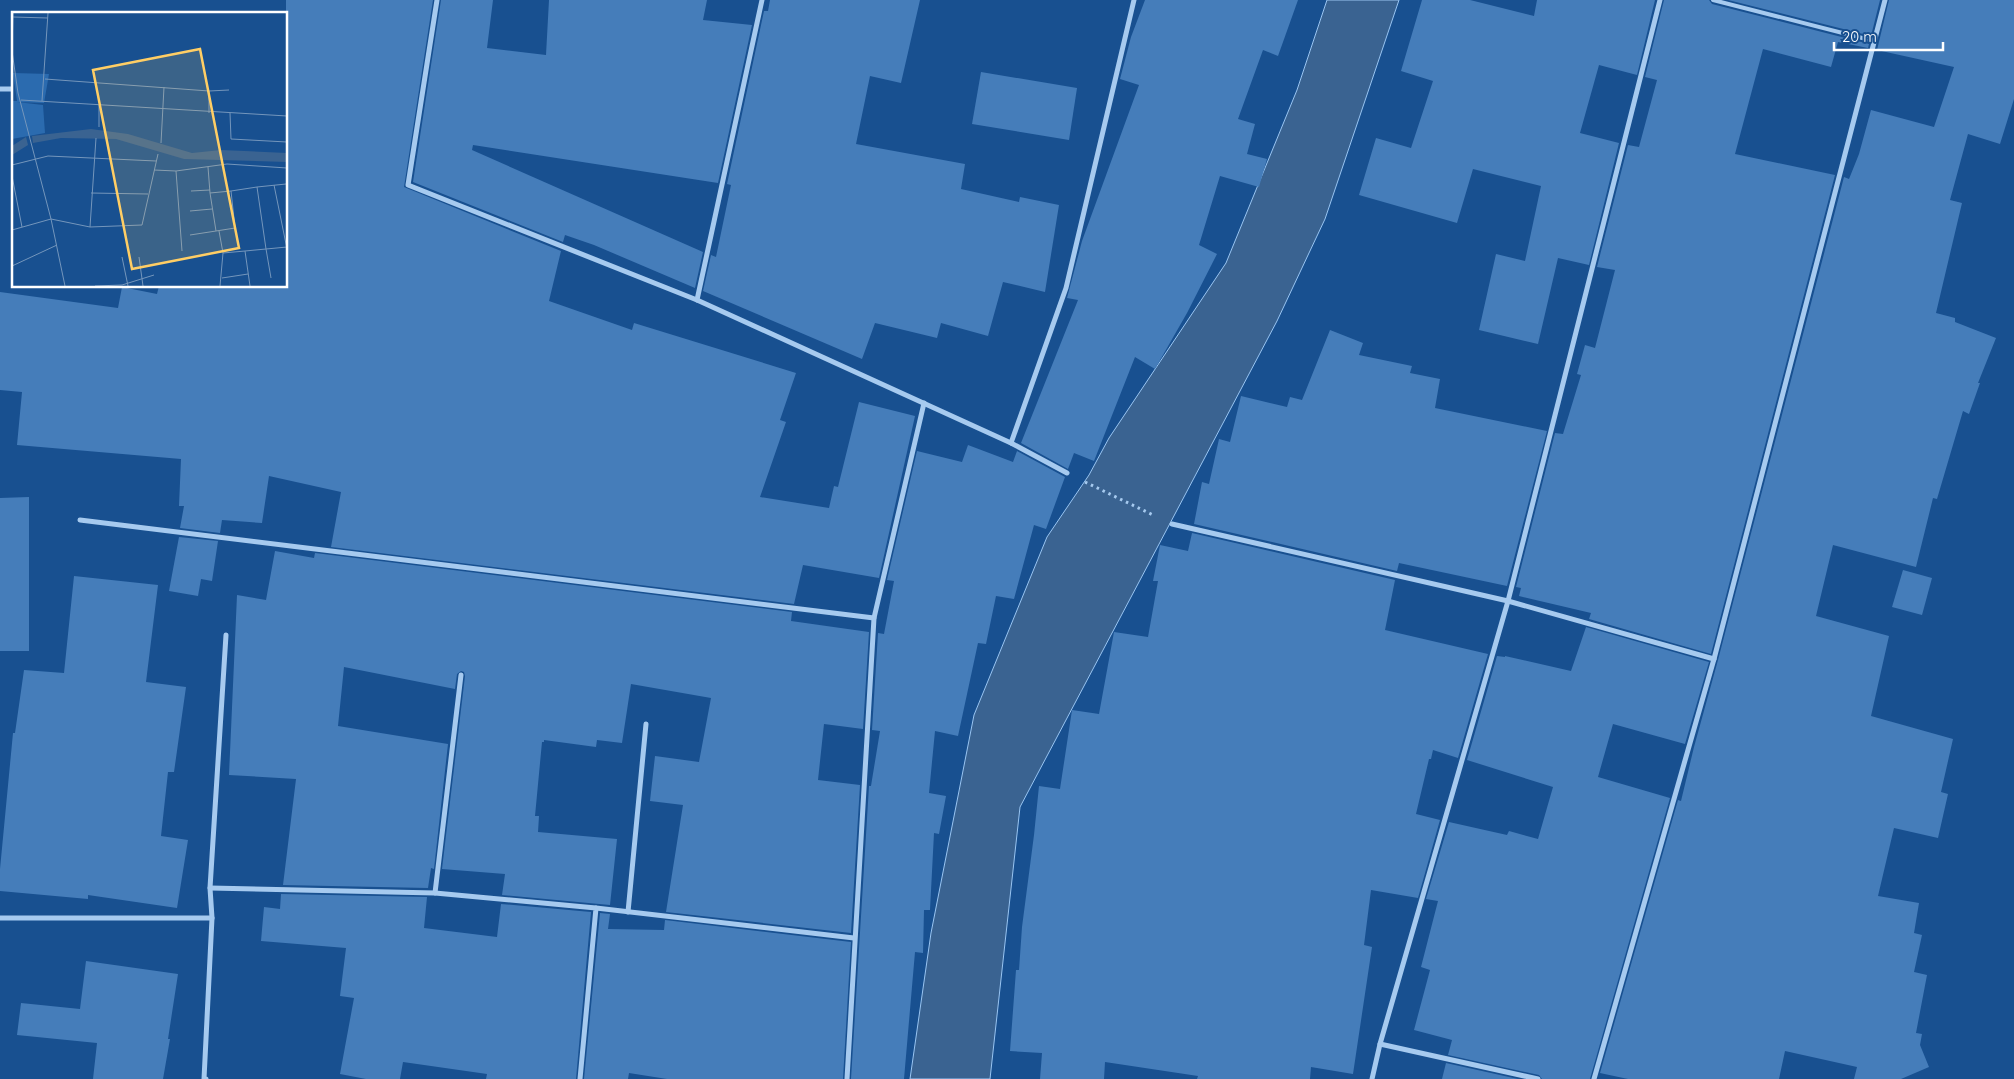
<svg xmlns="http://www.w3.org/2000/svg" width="2014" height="1079" font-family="Quicksand,sans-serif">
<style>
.water{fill:#3a6391;stroke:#99c5f2}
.building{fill:#457dba}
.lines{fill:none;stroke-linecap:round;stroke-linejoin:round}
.path{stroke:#a6caef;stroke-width:3;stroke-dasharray:2.5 4;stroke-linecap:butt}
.service{stroke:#a6caef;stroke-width:4}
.minor{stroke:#a6caef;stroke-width:5}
.inset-road{fill:none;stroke:#7496bc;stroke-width:1}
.view{fill:#ffce65;fill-opacity:0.15;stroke:#ffce65;stroke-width:2.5}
.inset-edge{fill:none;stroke:#fff;stroke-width:2.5}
</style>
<rect width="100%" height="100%" fill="#185090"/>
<!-- water -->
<polygon class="water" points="1327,0 1399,0 1325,219 1277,321 1020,807 990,1079 910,1079 931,933 974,715 1047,537 1089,475 1109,438 1226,263 1297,90"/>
<!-- building -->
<g class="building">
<polygon points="286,0 433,0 404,187 561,251 549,301 632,330 634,323 796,373 780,420 786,422 760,497 829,508 834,486 838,487 859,402 915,416 879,578 803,565 794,604 331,547 341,492 269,476 262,523 222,520 220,533 180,528 184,506 179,506 181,459 17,445 22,392 0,390 0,292 118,308 122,287 157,294 159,286 286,286"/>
<polygon points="441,0 493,0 487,48 546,55 549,0 707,0 703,20 752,25 718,183 473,145 472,150 703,252 695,288 594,245 565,235 563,242 413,182"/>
<polygon points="770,0 920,0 901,83 870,76 856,144 965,164 961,189 1019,202 1020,197 1059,205 1045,292 1003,282 988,336 941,323 937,338 875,323 862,359 703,291 711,255 716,257 731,185 727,184 764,11 768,11"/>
<polygon points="1145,0 1298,0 1278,56 1263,50 1238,119 1255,124 1247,154 1267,159 1259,187 1220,176 1199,245 1217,254 1187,313 1155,369 1135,357 1094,461 1074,453 1068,469 1021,443 1078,300 1067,298 1082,241 1139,85 1120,79 1131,37"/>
<polygon points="1422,0 1470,0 1534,16 1537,0 1655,0 1637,75 1599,65 1580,133 1619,143 1589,265 1558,258 1538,344 1479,330 1496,254 1525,261 1541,186 1473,169 1457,223 1359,195 1376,138 1411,148 1433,81 1401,71"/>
<polygon points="1664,0 1709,0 1712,4 1869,44 1868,48 1838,42 1831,67 1763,49 1735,154 1835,175 1711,654 1589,619 1591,613 1519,596 1521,588 1516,587 1555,433 1563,434 1581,375 1577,374 1585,345 1595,348 1615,270 1597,267 1628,145 1639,147 1657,80 1645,77"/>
<polygon points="1728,0 1880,0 1871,36"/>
<polygon points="1889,0 2014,0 2014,99 2000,144 1968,134 1950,200 1962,203 1936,313 1955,318 1955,322 1996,338 1978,383 1980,383 1969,414 1963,411 1937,499 1933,498 1916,567 1833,545 1816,616 1889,636 1871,716 1953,739 1941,792 1948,794 1938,838 1894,828 1878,896 1919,903 1914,933 1922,935 1914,972 1927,975 1916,1033 1922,1034 1920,1045 1929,1067 1901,1079 1854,1079 1857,1067 1785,1051 1779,1079 1628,1079 1600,1073 1678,800 1681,801 1694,747 1718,660 1844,177 1849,179 1859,154 1871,110 1934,127 1954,67 1877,50"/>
<polygon points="981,72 1077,88 1069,140 972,124"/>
<polygon points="1330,330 1363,343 1359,355 1412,366 1410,373 1440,379 1435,408 1547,431 1507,586 1399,563 1397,571 1194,524 1202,482 1209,484 1219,439 1230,442 1241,396 1287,407 1290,397 1302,400"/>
<polygon points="968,445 1013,462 1017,451 1065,477 1046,529 1034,525 1014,599 996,596 986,644 978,643 958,736 935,731 929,793 946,796 939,834 934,833 930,910 924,910 923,953 915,952 904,1079 851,1079 869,786 871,786 880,731 872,730 878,633 884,634 894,581 887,580 917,451 962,462"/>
<polygon points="29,497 29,651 0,651 0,498"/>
<polygon points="1192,533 1395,580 1385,630 1488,654 1458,758 1433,750 1431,759 1429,759 1416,814 1440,820 1418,898 1371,890 1364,945 1372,947 1353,1074 1311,1067 1310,1079 1197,1079 1198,1076 1105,1062 1104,1079 1040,1079 1042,1053 1010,1051 1016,970 1019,970 1022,927 1034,835 1039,786 1060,789 1072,710 1099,714 1114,632 1148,637 1158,581 1153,581 1160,545 1188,551"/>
<polygon points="179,537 218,541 212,581 201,579 198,596 169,591"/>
<polygon points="275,551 314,558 315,553 792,612 791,621 869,632 863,729 824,724 818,780 860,785 851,933 666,912 683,805 650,801 655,756 699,762 711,698 631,684 622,743 597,740 596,747 544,740 544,742 542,742 535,816 539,816 538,832 617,839 610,905 502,895 505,874 442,869 465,676 464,672 461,671 457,674 455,689 344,667 338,726 448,744 434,869 431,868 428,888 283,885 296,779 229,775 237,595 266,600"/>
<polygon points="1903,570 1932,578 1922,615 1892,607"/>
<polygon points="74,576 158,585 146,682 186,687 174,772 168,772 161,836 188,840 177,908 88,895 88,899 0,891 0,869 13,733 15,733 24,670 64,673"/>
<polygon points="1586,627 1709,662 1685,744 1613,724 1598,777 1670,798 1590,1079 1542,1079 1539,1075 1448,1055 1452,1040 1414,1030 1430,970 1421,967 1438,901 1426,899 1449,822 1507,835 1509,831 1538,839 1553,787 1467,760 1497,656 1505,657 1505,656 1571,671"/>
<polygon points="281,894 427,897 424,928 497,937 501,904 591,912 576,1079 486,1079 487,1074 403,1062 400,1079 366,1079 340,1074 354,998 340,996 346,948 261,941 264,907 280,909"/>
<polygon points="600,913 610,914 608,929 664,930 665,920 851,942 843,1079 667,1079 629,1073 628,1079 584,1079"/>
<polygon points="86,961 178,974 168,1039 170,1039 163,1079 93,1079 97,1043 17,1035 21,1003 80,1009"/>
<polygon points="1446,1063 1518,1079 1442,1079"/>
</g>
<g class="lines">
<!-- path -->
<polyline class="path" points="1085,482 1153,515"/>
<!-- service -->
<polyline class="service" points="1713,0 1874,41"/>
<!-- minor -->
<g class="minor">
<polyline points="437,0 408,185 697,300 1011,443 1067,473"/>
<polyline points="0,89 14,89"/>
<polyline points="697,300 762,0"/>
<polyline points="1011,443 1066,288 1134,0"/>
<polyline points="80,520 874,618"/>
<polyline points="1172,524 1508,601 1714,659"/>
<polyline points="210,888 435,893 596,908 580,1079"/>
<polyline points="435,893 461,675"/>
<polyline points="596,908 854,938"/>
<polyline points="628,912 646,724"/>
<polyline points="0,918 212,918"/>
<polyline points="1380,1044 1538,1079"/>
<polyline points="206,1079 204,1079 212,918 210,888 226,635"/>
<polyline points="847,1079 874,618 924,403"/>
<polyline points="1372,1079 1380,1044 1508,601 1660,0"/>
<polyline points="1594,1079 1714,659 1885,0"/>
</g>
</g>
<!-- overview -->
<g transform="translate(12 12)">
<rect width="275" height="275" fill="#185090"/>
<path d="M1,61l36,1 -5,29 -27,-1 26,3 2,28 -33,6v-38h5z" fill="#2b6baf"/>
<path d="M79,117l37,5 64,19 29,-3 66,3v9l-103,-3 -68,-20 -55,-1 -28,5 -1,-7zM14,125l2,8 -16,10v-9z" fill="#3a6391"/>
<path class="inset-road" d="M1,1l-1,38 6,42 33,126 14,67M1,5l35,1M33,67l164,12v22M197,79l20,-1M9,88l266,16M30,89l6,-88M87,93v22M218,101l1,26 56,3M149,131l3,-56M0,153l36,-9 108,5M196,155l2,26M142,158l22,1 51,-7 60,4M164,159l6,80M0,164l10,51M262,173l13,64M179,179l19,-1M219,179l26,-4M79,181l57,1M178,199l22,-2M78,215l6,-89M0,218l39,-11 39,8 52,-2 16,-71M207,219l4,22 -3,33M178,223l26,-4 19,-3 -4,-37 -21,2 6,38M233,239l21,-2 -9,-62 29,-3M211,241l22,-2 5,35M110,245l6,29M127,245l4,29M0,254l45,-21M210,266l26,-4M259,266l-5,-29 21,-2M83,274l27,-1 32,-10"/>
<path class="view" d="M188,37l39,199 -107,21 -39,-199z"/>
<rect width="275" height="275" class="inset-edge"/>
</g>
<!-- scale -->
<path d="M1834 42v8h109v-8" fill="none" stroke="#ffffff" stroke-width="2.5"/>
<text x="1842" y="42" font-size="15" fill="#ffffff" stroke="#185090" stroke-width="4" paint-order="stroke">20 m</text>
</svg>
